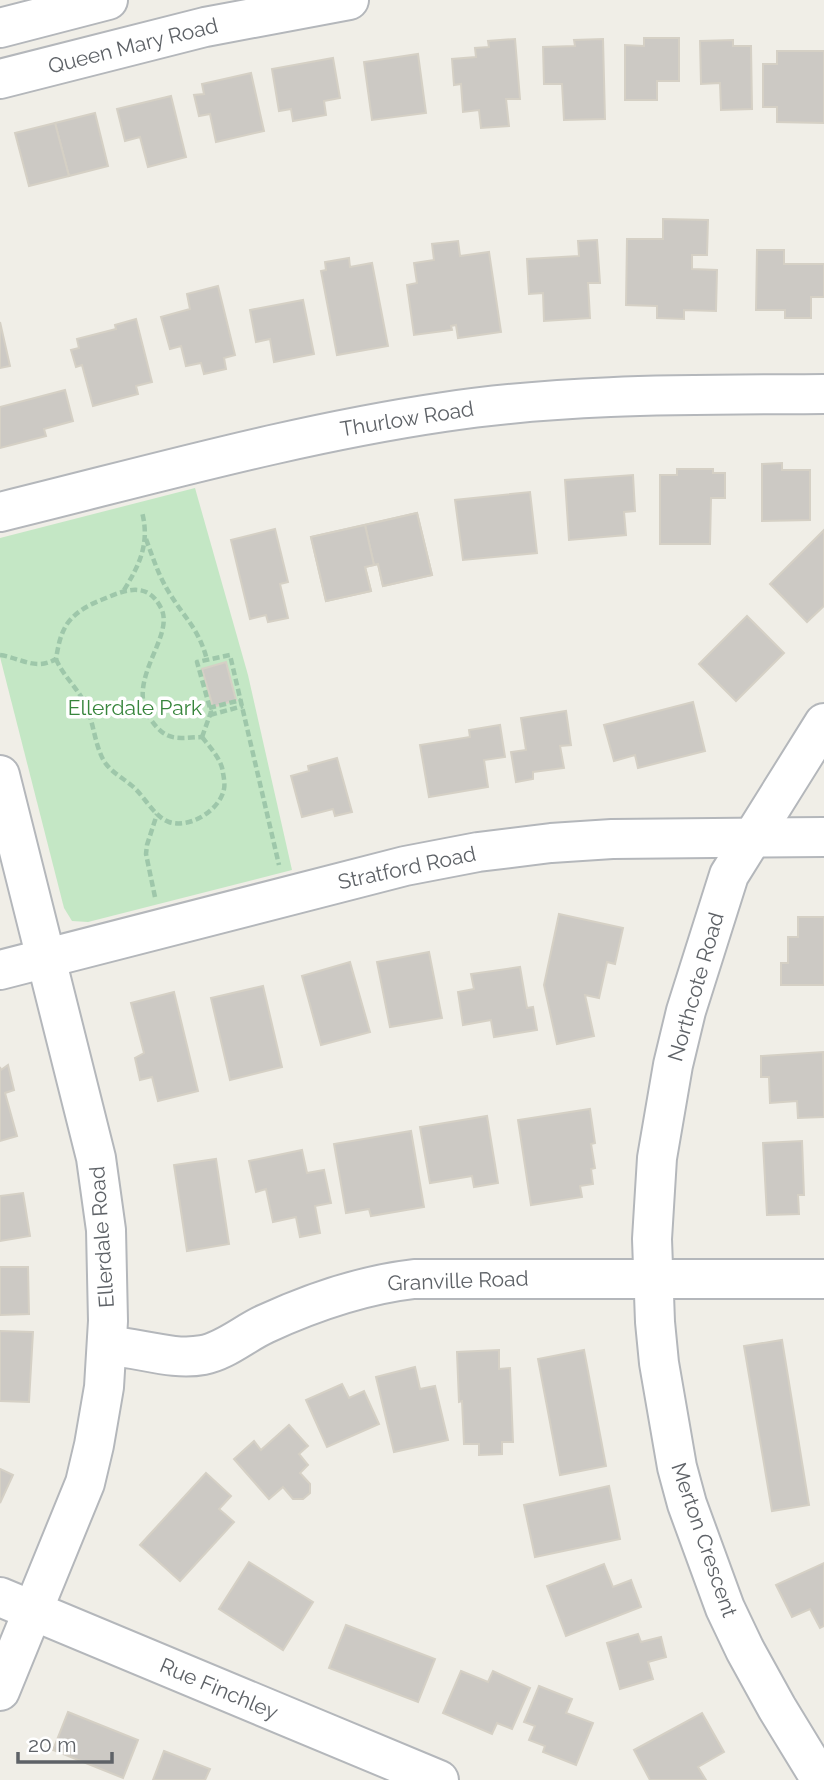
<svg xmlns="http://www.w3.org/2000/svg" width="824" height="1780" font-family="Raleway,sans-serif">
<style>
.park{fill:#c4e7c5}
.building{fill:#ccc9c4;stroke:#d5d0c5;stroke-width:2}
.lines{fill:none;stroke-linecap:round;stroke-linejoin:round}
.minor-casing{stroke:#b4b7bb;stroke-width:42}
.path{stroke:#9ec7aa;stroke-width:4.5;stroke-dasharray:7 3.5;stroke-linecap:butt}
.minor{stroke:#fff;stroke-width:38}
.labels{text-anchor:middle;stroke-width:7;stroke-linejoin:round;paint-order:stroke}
.street-label{font-size:21px;fill:#5e6267;stroke:#fff}
.park-label{font-size:21px;fill:#37853c;stroke:#fff}
</style>
<rect width="100%" height="100%" fill="#f0eee7"/>
<!-- park -->
<polygon class="park" points="195,488 248,675 292,870 88,922 72,921 64,908 0,657 0,538"/>
<!-- building -->
<g class="building">
<polygon points="644,38 679,38 679,81 657,81 657,100 625,100 625,45 644,46"/>
<polygon points="515,39 520,99 506,99 509,126 481,128 479,110 463,112 461,84 454,85 452,59 476,57 475,48 489,47 488,41"/>
<polygon points="603,39 605,119 564,120 562,84 544,84 543,47 575,46 574,40"/>
<polygon points="733,40 733,46 751,46 752,109 721,110 720,83 701,84 700,41"/>
<polygon points="777,51 824,51 824,123 777,122 777,107 763,107 763,64 777,64"/>
<polygon points="418,54 426,113 372,120 364,62"/>
<polygon points="333,58 340,98 324,101 326,115 293,121 291,109 279,111 272,69"/>
<polygon points="251,73 264,131 216,142 210,114 199,116 194,95 204,94 202,84"/>
<polygon points="171,96 186,157 148,167 140,137 125,141 117,109"/>
<polygon points="95,113 108,166 69,176 55,123"/>
<polygon points="55,123 69,176 29,186 15,133"/>
<polygon points="663,219 708,220 707,255 692,255 692,269 717,270 716,311 684,310 684,319 657,318 657,306 626,305 627,239 663,239"/>
<polygon points="597,240 600,283 588,283 590,318 544,321 543,293 529,294 527,259 579,256 578,241"/>
<polygon points="458,241 460,256 489,252 501,332 458,338 456,325 451,326 452,330 414,335 407,285 417,283 414,263 434,260 432,244"/>
<polygon points="757,250 784,250 784,264 824,264 824,297 811,297 811,318 785,318 785,310 756,310"/>
<polygon points="349,258 350,267 372,263 388,346 337,355 321,271 326,270 325,262"/>
<polygon points="218,286 235,355 224,358 226,369 204,374 201,363 186,366 181,346 170,349 161,317 190,309 187,294"/>
<polygon points="303,300 314,354 274,362 270,339 256,342 250,310"/>
<polygon points="136,319 152,382 136,386 138,394 93,406 82,365 76,367 71,350 79,348 77,339 116,329 115,325"/>
<polygon points="0,322 10,366 0,368"/>
<polygon points="65,390 73,421 44,429 46,436 0,448 0,407"/>
<polygon points="782,463 782,470 810,470 810,520 762,521 762,464"/>
<polygon points="677,469 713,469 713,473 725,473 725,498 711,498 710,544 660,544 660,475 677,475"/>
<polygon points="633,475 635,511 624,512 626,535 569,540 565,480"/>
<polygon points="530,492 537,553 463,560 455,500"/>
<polygon points="417,513 432,575 383,586 378,564 365,567 371,591 326,601 311,537"/>
<polygon points="417,513 432,575 383,586 378,564 374,565 365,525"/>
<polygon points="365,525 374,565 365,567 371,591 326,601 311,537"/>
<polygon points="275,529 288,582 280,584 288,618 268,622 266,615 250,619 231,540"/>
<polygon points="824,530 824,606 807,622 770,584"/>
<polygon points="747,616 784,653 736,701 699,664"/>
<polygon points="226,662 236,700 213,707 202,669"/>
<polygon points="693,702 705,751 638,768 635,755 614,761 604,725"/>
<polygon points="566,711 571,745 560,746 564,768 533,772 533,779 516,782 511,752 526,750 521,718"/>
<polygon points="500,725 505,757 484,760 488,787 429,797 420,745 470,737 469,730"/>
<polygon points="337,758 352,812 335,816 333,809 302,817 291,776 309,771 308,766"/>
<polygon points="559,914 623,928 615,964 607,962 599,998 585,995 594,1036 557,1044 544,985"/>
<polygon points="798,917 824,917 824,985 781,985 781,963 788,963 788,937 798,937"/>
<polygon points="429,952 442,1018 390,1027 377,962"/>
<polygon points="350,962 370,1032 321,1045 302,976"/>
<polygon points="520,967 527,1008 533,1007 537,1030 494,1037 491,1020 463,1025 458,992 474,989 471,974"/>
<polygon points="263,986 282,1067 230,1080 211,998"/>
<polygon points="174,992 198,1091 158,1101 152,1077 140,1080 135,1058 144,1053 131,1003"/>
<polygon points="823,1052 824,1117 798,1118 797,1101 770,1103 769,1077 761,1077 761,1056"/>
<polygon points="8,1065 14,1090 5,1093 17,1136 0,1141 0,1067 1,1070"/>
<polygon points="590,1109 595,1143 591,1144 595,1168 591,1169 593,1184 580,1186 582,1197 531,1205 518,1120"/>
<polygon points="487,1116 498,1183 474,1187 472,1176 430,1183 420,1127"/>
<polygon points="411,1131 424,1207 371,1216 369,1209 346,1213 334,1144"/>
<polygon points="802,1141 804,1195 798,1195 799,1214 767,1215 763,1143"/>
<polygon points="302,1150 307,1173 324,1170 331,1203 315,1206 320,1233 300,1237 296,1217 273,1222 266,1189 256,1192 249,1161"/>
<polygon points="216,1159 229,1244 187,1251 174,1165"/>
<polygon points="23,1193 30,1236 0,1241 0,1196"/>
<polygon points="0,1267 28,1267 29,1314 0,1315"/>
<polygon points="0,1331 33,1332 29,1402 0,1401"/>
<polygon points="782,1340 809,1505 772,1511 744,1346"/>
<polygon points="499,1350 499,1369 510,1368 513,1442 502,1442 502,1454 479,1455 479,1444 464,1444 462,1401 459,1402 457,1352"/>
<polygon points="584,1350 606,1466 560,1475 538,1359"/>
<polygon points="415,1367 420,1389 435,1386 448,1440 394,1452 376,1377"/>
<polygon points="342,1384 349,1398 364,1391 379,1424 327,1447 306,1400"/>
<polygon points="289,1425 308,1446 299,1454 308,1465 300,1473 310,1484 310,1493 303,1499 293,1499 283,1487 269,1499 234,1459 254,1441 261,1450"/>
<polygon points="0,1469 13,1475 0,1503"/>
<polygon points="206,1473 231,1496 219,1509 234,1522 180,1581 140,1545"/>
<polygon points="609,1486 620,1539 535,1557 524,1505"/>
<polygon points="249,1562 313,1602 283,1650 219,1609"/>
<polygon points="824,1563 824,1626 820,1628 810,1609 792,1617 776,1585"/>
<polygon points="604,1564 613,1587 631,1580 641,1607 566,1636 547,1586"/>
<polygon points="346,1625 435,1659 418,1702 329,1668"/>
<polygon points="638,1634 641,1642 661,1637 666,1657 648,1662 653,1679 620,1689 607,1643"/>
<polygon points="461,1671 488,1682 493,1671 530,1688 512,1729 497,1723 492,1734 443,1713"/>
<polygon points="539,1686 572,1699 566,1713 593,1723 576,1765 543,1752 545,1746 529,1740 535,1726 524,1722"/>
<polygon points="68,1712 138,1740 123,1778 53,1750"/>
<polygon points="702,1713 724,1752 698,1767 706,1780 650,1780 634,1750"/>
<polygon points="164,1751 210,1769 205,1780 153,1780"/>
</g>
<g class="lines">
<!-- minor casing -->
<g class="minor-casing">
<g id="minor">
<polyline points="0,28 108,0"/>
<polyline points="0,79 205,27 349,0"/>
<path d="M0,512c147,-36 294,-78 444,-100 126,-19 253,-17 380,-18"/>
<polyline points="0,775 96,1158 106,1230 108,1321 104,1387 94,1445 85,1483 0,1691"/>
<polyline points="0,970 405,866 478,852 551,843 612,839 824,837"/>
<path d="M107,1346c32,1 64,15 96,9 22,-4 42,-22 62,-31 48,-22 97,-39 149,-45h410"/>
<polyline points="0,1597 439,1780"/>
<polyline points="821,1780 777,1708 745,1650 725,1608 687,1504 677,1467 659,1363 655,1322 652,1239 657,1158 673,1065 686,1011 729,875 824,723"/>
</g>
</g>
<!-- path -->
<g class="path">
<path d="M146,539c7,19 13,38 24,55 16,26 29,35 37,66"/>
<path d="M124,590c16,-26 26,-47 18,-78"/>
<path d="M0,655c21,3 35,16 56,4 2,-12 4,-24 11,-35 10,-14 24,-20 39,-26 21,-9 42,-16 55,10 15,29 -38,73 -10,112 16,22 25,18 51,17"/>
<path d="M56,659c7,17 21,28 29,45 8,16 9,35 16,51 6,15 18,20 30,30 13,10 23,32 38,37 21,7 51,-12 55,-33 1,-4 0,-11 -1,-16 -1,-13 -13,-26 -21,-36"/>
<polyline points="209,708 241,700"/>
<polyline points="210,715 243,706"/>
<polyline points="202,737 211,712 197,662 230,655 279,865"/>
<polyline points="155,897 146,854 147,845 157,814"/>
</g>
<!-- minor -->
<use href="#minor" class="minor"/>
</g>
<g class="labels">
<!-- street labels -->
<g class="street-label">
<text transform="translate(133 46) rotate(-14)" y="7">Queen Mary Road</text>
<text transform="translate(407 419) rotate(-9)" y="7">Thurlow Road</text>
<text transform="translate(407 868) rotate(-12)" y="7">Stratford Road</text>
<text transform="translate(696 987) rotate(-74)" y="7">Northcote Road</text>
<text transform="translate(102 1237) rotate(-94)" y="7">Ellerdale Road</text>
<text transform="translate(458 1281) rotate(-2)" y="7">Granville Road</text>
<text transform="translate(704 1540) rotate(71)" y="7">Merton Crescent</text>
<text transform="translate(219 1689) rotate(23)" y="7">Rue Finchley</text>
</g>
<!-- park labels -->
<g class="park-label">
<text x="135" y="715">Ellerdale Park</text>
</g>
</g>
<!-- scale -->
<path d="M18 1752v10h94v-10" fill="none" stroke="#5e6267" stroke-width="3.5"/>
<text x="28" y="1752" font-size="21" fill="#5e6267" stroke="#ffffff" stroke-width="5" paint-order="stroke">20 m</text>
</svg>
